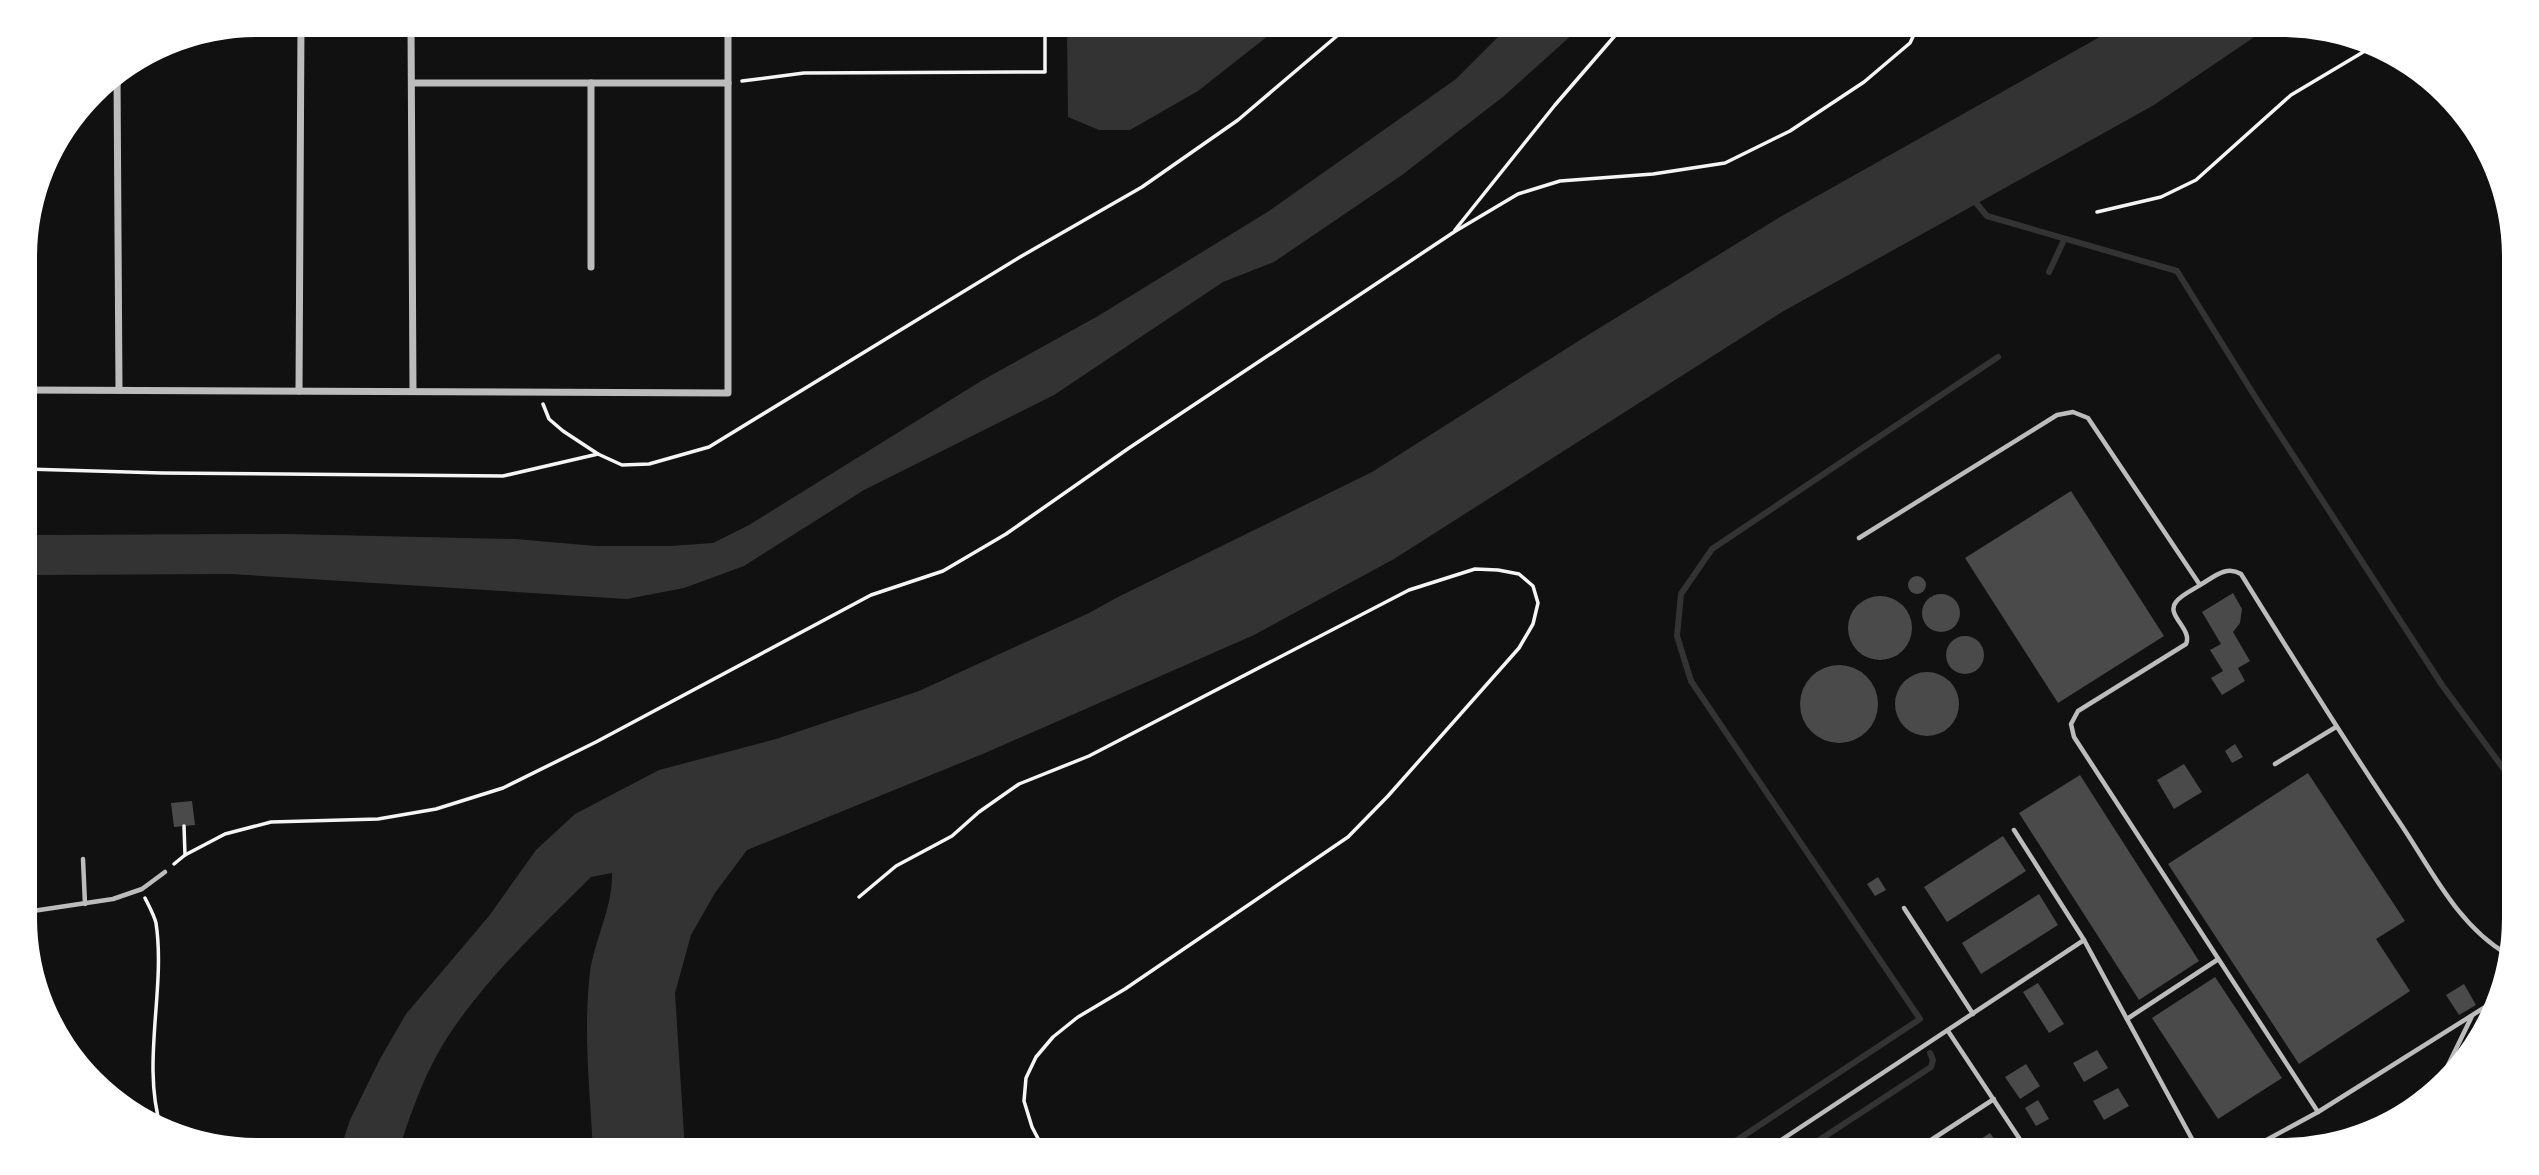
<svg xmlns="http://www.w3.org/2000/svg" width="2539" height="1175" font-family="Quicksand,sans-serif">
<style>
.water{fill:#333}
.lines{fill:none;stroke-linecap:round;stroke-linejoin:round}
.stream{stroke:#333;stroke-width:6}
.building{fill:#4a4a4a}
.path{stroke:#f5f5f5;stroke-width:3.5}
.service{stroke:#bcbcbc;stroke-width:4.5}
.minor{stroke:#bcbcbc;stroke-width:7}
</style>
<rect width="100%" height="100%" fill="#111"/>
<!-- water -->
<g class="water">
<polygon points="1067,25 1067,24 1282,25 1198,91 1130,130 1099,130 1068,117"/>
<polygon points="1510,25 1583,25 1504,96 1402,175 1274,262 1223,282 1054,395 864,490 744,566 684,588 627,599 231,574 26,575 26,536 36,535 286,534 515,539 596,546 671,546 713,543 749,525 981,381 1098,316 1269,211 1456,79"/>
<path d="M2121,25h151l-118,80 -372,207 -388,247 -140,76 -269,118 -238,97 -32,43 -24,42 -16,58 10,157h-92c-3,-58 -10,-119 -3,-178 5,-34 23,-65 22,-99l-21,4c-53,53 -110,105 -149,169 -19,32 -32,69 -43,104h-59l10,-30 30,-61 26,-45 83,-98 47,-66 39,-36 84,-44 117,-31 143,-48 170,-78 27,-15 256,-126 216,-137 192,-118z"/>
</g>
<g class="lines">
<!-- stream -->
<g class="stream">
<polyline points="1972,198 1987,216 2177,271 2254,395 2442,685 2514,783"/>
<polyline points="2049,272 2064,240"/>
<polyline points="1722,1150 1920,1019 1691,681 1677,636 1681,594 1712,549 1998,357"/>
<polyline points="1804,1150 1931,1067 1933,1060 1930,1053"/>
</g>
</g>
<!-- building -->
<g class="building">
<polygon points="2071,491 2164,636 2058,703 1965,558"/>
<circle cx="1917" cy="585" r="9"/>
<polygon points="2233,593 2242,609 2240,623 2233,632 2250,661 2238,668 2245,681 2222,695 2211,678 2223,671 2210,650 2221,644 2202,612"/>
<circle cx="1941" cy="613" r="19"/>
<circle cx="1880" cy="628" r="32"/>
<circle cx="1965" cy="655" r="19"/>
<circle cx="1839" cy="704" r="39"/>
<circle cx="1927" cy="704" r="32"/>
<polygon points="2235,744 2243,757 2232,763 2225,751"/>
<polygon points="2184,764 2202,792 2174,809 2157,780"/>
<polygon points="2308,773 2405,921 2376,939 2410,991 2299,1064 2168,864"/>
<polygon points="2080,775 2199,961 2139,1000 2019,813"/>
<polygon points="192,801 195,825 174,827 171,803"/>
<polygon points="2003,836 2026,871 1947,922 1924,887"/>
<polygon points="1878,877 1886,890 1875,896 1867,884"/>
<polygon points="2039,894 2058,925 1981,974 1962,943"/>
<polygon points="2215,977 2282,1078 2218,1119 2152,1018"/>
<polygon points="2038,983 2064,1024 2049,1033 2023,992"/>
<polygon points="2464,984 2476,1005 2459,1015 2446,995"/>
<polygon points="2097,1050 2108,1068 2084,1082 2073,1063"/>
<polygon points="2026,1064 2040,1086 2020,1099 2005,1077"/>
<polygon points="2118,1088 2129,1106 2104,1120 2093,1101"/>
<polygon points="2038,1100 2049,1119 2036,1126 2025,1108"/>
<polygon points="1990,1133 2002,1150 1964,1150"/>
</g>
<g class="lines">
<!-- path -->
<g class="path">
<polyline points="742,81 804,73 1045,72 1045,24"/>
<polyline points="2097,212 2161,197 2196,180 2291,95 2375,45"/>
<polyline points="1455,230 1555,105 1625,24"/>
<polyline points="543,404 549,419 563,431 598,454 622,465 649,464 709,447 1020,257 1142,187 1238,120 1351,24"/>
<polyline points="26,469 162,473 503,476 598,454"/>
<polyline points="184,826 185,855"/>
<polyline points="174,864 185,855 225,834 271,822 378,819 436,809 503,788 596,742 871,595 943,571 1006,534 1129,448 1454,232 1518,194 1560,181 1653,174 1725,163 1790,131 1864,82 1910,43 1919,24"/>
<polyline points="859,897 896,866 952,836 979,812 1019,784 1089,756 1409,590 1475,569 1498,570 1519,574 1533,586 1538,603 1533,624 1519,648 1388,796 1348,837 1125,989 1078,1017 1053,1037 1036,1057 1026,1078 1024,1101 1032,1127 1044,1150"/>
<path d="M145,898c4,8 9,17 11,25 10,66 -15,140 5,205"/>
</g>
<!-- service -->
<g class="service">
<path d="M1859,538l198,-123 16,-3 15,6 112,167c14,-8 26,-20 41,-11 52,84 104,167 159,249 31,46 58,103 107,131"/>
<path d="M2200,585c-7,5 -19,10 -24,17 -11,13 17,27 10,42l-108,67 -7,13 3,13 244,375"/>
<polyline points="2275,764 2336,727"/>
<polyline points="2014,830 2084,940 2198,1150"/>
<polyline points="83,859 85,904"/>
<polyline points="1904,908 1973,1014"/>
<polyline points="26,912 113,899 142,889 165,872"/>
<polyline points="2127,1019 2217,960"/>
<polyline points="1948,1031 2027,1150"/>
<polyline points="2436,1090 2472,1016"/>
<polyline points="1766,1150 2084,940"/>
<polyline points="1934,1150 1928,1142 1994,1099"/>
<polyline points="2248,1150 2318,1112 2498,999"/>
</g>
<!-- minor -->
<g class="minor">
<polyline points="411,24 413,391"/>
<polyline points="117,74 119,390"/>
<polyline points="412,83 728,83"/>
<polyline points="591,83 591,267"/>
<polyline points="103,84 117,84"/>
<polyline points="25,390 728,393 728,24"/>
<polyline points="299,391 301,24"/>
</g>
</g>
<!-- crop -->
<path d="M0 0H2539V1175H0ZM257 37H2282A220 220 0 0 1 2502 257V918A220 220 0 0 1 2282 1138H257A220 220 0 0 1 37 918V257A220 220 0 0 1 257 37Z" fill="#fff" fill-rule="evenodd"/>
</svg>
